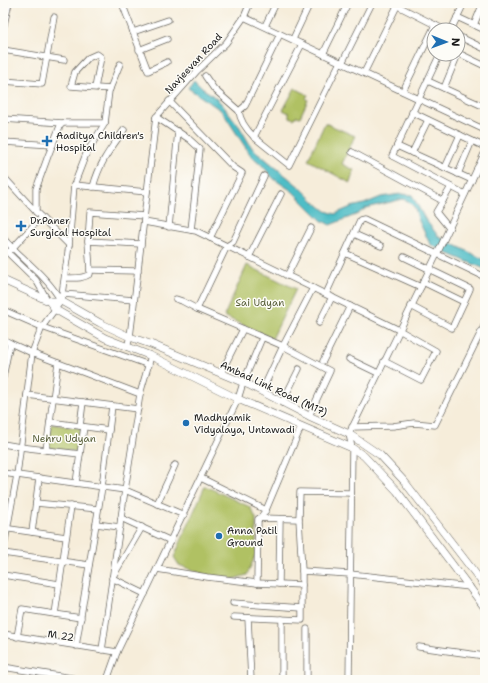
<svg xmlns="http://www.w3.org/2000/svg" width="488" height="683" font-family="'Shantell Sans',sans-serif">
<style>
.green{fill:#b0c164;stroke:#666e40}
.water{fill:#4fbdc6;stroke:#366c71}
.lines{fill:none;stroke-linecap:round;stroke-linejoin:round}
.minor-casing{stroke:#68655e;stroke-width:7}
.major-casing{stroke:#68655e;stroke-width:8}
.minor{stroke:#fff;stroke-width:5.5}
.major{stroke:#fff;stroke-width:7}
.poi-dot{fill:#1f6fb2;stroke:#fdfcf7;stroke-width:1.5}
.labels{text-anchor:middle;stroke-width:3;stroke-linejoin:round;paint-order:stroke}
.street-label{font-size:10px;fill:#1c1c1c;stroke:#fdfcf7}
.poi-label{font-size:10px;fill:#1c1c1c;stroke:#fdfcf7;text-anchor:start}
.park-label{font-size:10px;fill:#575e39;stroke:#fdfcf7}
</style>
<rect width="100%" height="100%" fill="#fdfcf7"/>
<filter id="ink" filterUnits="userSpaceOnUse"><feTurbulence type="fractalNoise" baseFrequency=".025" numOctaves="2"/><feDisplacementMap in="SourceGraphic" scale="8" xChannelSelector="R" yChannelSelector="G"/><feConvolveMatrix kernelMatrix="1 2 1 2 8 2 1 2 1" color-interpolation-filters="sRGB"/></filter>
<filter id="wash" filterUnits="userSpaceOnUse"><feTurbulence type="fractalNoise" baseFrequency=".012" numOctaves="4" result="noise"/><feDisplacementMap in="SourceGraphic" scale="16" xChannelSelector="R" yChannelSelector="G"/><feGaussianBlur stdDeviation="0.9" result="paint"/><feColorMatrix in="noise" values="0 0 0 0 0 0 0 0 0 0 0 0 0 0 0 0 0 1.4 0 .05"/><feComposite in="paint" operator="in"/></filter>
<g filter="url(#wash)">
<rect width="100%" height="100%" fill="#f6edda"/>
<!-- green -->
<g class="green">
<polygon points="295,88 308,95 306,98 308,100 300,117 296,116 294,119 289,117 289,113 283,110"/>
<polygon points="325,123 355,136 342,164 354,170 350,183 308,160"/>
<polygon points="247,265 296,289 272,339 224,316"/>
<polygon points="51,424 81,428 78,452 47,448"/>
<polygon points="205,486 250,507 256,518 256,554 247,575 227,581 205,575 179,565 174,557"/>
</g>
<!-- water -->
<polygon class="water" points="194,80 203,89 211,94 221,103 239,126 252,148 302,189 316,203 326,211 335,214 351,207 364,204 381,197 401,194 412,195 425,219 439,237 485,260 485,269 444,252 430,244 418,219 415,208 408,201 403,199 366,208 358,214 330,225 321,220 292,191 274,179 260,163 251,156 222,111 188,88"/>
</g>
<g filter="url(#ink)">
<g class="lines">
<!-- minor casing -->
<g class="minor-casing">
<g id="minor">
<polyline points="122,3 148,71 167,62"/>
<polyline points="392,3 445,30"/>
<polyline points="244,17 250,3"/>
<polyline points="457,17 485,30"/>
<polyline points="474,25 483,3"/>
<polyline points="265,26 276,3"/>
<polyline points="3,29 9,3"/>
<polyline points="451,30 464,3"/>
<polyline points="133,32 168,20"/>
<polyline points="458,36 485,49"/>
<polyline points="293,39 310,3"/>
<polyline points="302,44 254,137 289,165 340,62"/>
<polyline points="3,50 64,60"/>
<polyline points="139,50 167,39"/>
<polyline points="458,53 485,66"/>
<polyline points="323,54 348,3"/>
<polyline points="440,54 392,156 465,194"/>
<polyline points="342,63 372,3"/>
<polyline points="364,73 397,6"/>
<polyline points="205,76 214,89 239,111 245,106 248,100 280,34"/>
<polyline points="3,81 42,84 54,17"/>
<polyline points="428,81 485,107"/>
<polyline points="95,88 101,57 97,54 88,58 75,72 71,86 110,89"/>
<polyline points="444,88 458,54"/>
<polyline points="403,91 435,25"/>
<polyline points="169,101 233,167 242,173 210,238"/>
<path d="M239,111c1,11 8,19 15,26"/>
<polyline points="412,112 485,147"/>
<polyline points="156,117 189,139 200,149 191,230"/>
<polyline points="3,119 63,123"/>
<polyline points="3,142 53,145"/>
<polyline points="397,146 472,180"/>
<polyline points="352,152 443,201"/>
<polyline points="412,153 428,120"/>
<polyline points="445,168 460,135"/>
<polyline points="477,168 485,173"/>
<polyline points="458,174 472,141"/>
<polyline points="3,176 36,212 69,245 74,185 147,192"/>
<polyline points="264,176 233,242 227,246 197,309 283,346 330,371 309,416"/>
<polyline points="74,185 86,154 105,123"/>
<path d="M93,187c7,-25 16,-36 31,-57"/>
<polyline points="36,212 36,189 48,156 60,126 63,123 105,123 109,91 120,64"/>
<polyline points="144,222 196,231 399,330 436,351 421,380 384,361"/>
<polyline points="169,227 178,131"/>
<polyline points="449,228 436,212 451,187"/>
<polyline points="354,234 381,246"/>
<path d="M3,238c19,21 44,38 58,63"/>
<polyline points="88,241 141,244"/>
<polyline points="3,248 36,280 48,301"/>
<polyline points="10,251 41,217"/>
<polyline points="345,253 421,287"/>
<polyline points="249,257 281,194"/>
<polyline points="404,257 470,289 452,328 411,306"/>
<polyline points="138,271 90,270 88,241 90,212 144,216"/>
<polyline points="287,276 311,228"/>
<path d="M66,278c8,0 17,1 24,-4v-4"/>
<polyline points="423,282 464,302"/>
<polyline points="63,294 134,300"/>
<polyline points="326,294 360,220 364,219 485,277"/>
<polyline points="176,299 182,301 197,309"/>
<polyline points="3,310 42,327 149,365"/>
<polyline points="319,323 332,297"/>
<polyline points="3,339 10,343"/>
<polyline points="127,347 130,337 156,117 197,71 226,43 244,17 485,130"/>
<polyline points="349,359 378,373"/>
<polyline points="323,361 350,306"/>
<polyline points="221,373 243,329"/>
<polyline points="3,377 10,343 32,353 140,394 125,490 3,473"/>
<polyline points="262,391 283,346 313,288"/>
<polyline points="140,394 151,356"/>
<polyline points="27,395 138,409"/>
<polyline points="282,403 299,369"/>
<polyline points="50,422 109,430"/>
<polyline points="80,426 83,402"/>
<polyline points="352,427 393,426 414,423 435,425 485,324"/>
<polyline points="3,444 20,447 80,454 84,427"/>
<polyline points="46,450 58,363"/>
<polyline points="201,478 266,510"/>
<polyline points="76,483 80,454"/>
<polyline points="36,503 98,509"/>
<polyline points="157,504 175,465"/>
<polyline points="121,518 171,541"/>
<polyline points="260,518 266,510 301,427"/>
<polyline points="299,519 302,571"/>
<polyline points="96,524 120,527"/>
<polyline points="142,527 112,578 145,594"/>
<polyline points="3,528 66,537"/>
<polyline points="32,532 39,478"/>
<polyline points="3,552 17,475 32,353 42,327 61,301 69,245"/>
<polyline points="3,553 89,565"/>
<polyline points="157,569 207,577 257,583"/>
<polyline points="3,575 59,584"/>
<polyline points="279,584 280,519"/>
<polyline points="302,585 257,583 258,519 260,518 299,519 300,492 351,493"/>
<polyline points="233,603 302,608"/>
<polyline points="55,614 71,506"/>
<polyline points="234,617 302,620 302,571 350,574 470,587"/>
<polyline points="248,618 251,680"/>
<polyline points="307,629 307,680"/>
<polyline points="3,634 117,652"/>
<polyline points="17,637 22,609 81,618"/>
<polyline points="76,646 102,487 112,406"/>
<polyline points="419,647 485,656"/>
<polyline points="102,650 125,490 184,515"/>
<polyline points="3,667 84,680"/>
<polyline points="107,680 117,652 238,399 243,383 262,338"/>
<polyline points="282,680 282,619"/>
<polyline points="349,680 352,448 349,434 438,252 485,152"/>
</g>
</g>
<!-- major casing -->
<g class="major-casing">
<g id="major">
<polyline points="3,280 49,301 61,301 100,323 130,337 153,345 249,385 309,416 349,434 380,455 404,481 485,586"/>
<polyline points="49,301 56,310 105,338 151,356 238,399 352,448 364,456 397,491 485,608"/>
</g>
</g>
<!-- minor -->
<use href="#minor" class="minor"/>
<!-- major -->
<use href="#major" class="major"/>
</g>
</g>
<!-- markers -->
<g class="poi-dot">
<path d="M45 135h4v4h4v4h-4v4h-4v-4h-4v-4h4z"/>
<path d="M19 220h4v4h4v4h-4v4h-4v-4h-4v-4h4z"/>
<circle cx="186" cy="423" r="4"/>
<circle cx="219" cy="536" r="4"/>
</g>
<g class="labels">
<!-- street labels -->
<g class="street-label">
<text transform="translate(193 63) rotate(-47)" y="4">Navjeevan Road</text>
<text transform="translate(274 388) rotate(25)" y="4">Ambad Link Road (M17)</text>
<text transform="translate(61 635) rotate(9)" y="4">M 22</text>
</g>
<!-- poi labels -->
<g class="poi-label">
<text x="56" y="139">Aaditya Children's<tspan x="56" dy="12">Hospital</tspan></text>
<text x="30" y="224">Dr.Paner<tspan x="30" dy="12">Surgical Hospital</tspan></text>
<text x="194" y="421">Madhyamik<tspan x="194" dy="12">Vidyalaya, Untawadi</tspan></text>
<text x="227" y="534">Anna Patil<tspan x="227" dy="12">Ground</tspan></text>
</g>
<!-- park labels -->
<g class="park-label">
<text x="260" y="306">Sai Udyan</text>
<text x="64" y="442">Nehru Udyan</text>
</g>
</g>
<!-- margin -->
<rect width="488" height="683" fill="none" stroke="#fdfcf7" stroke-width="16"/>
<!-- north arrow -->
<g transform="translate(446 42) rotate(91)"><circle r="19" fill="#fdfcf7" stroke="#a3a29f"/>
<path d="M0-3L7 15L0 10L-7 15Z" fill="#1f6fb2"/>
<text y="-6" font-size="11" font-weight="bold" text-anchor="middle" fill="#1c1c1c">N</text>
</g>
</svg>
